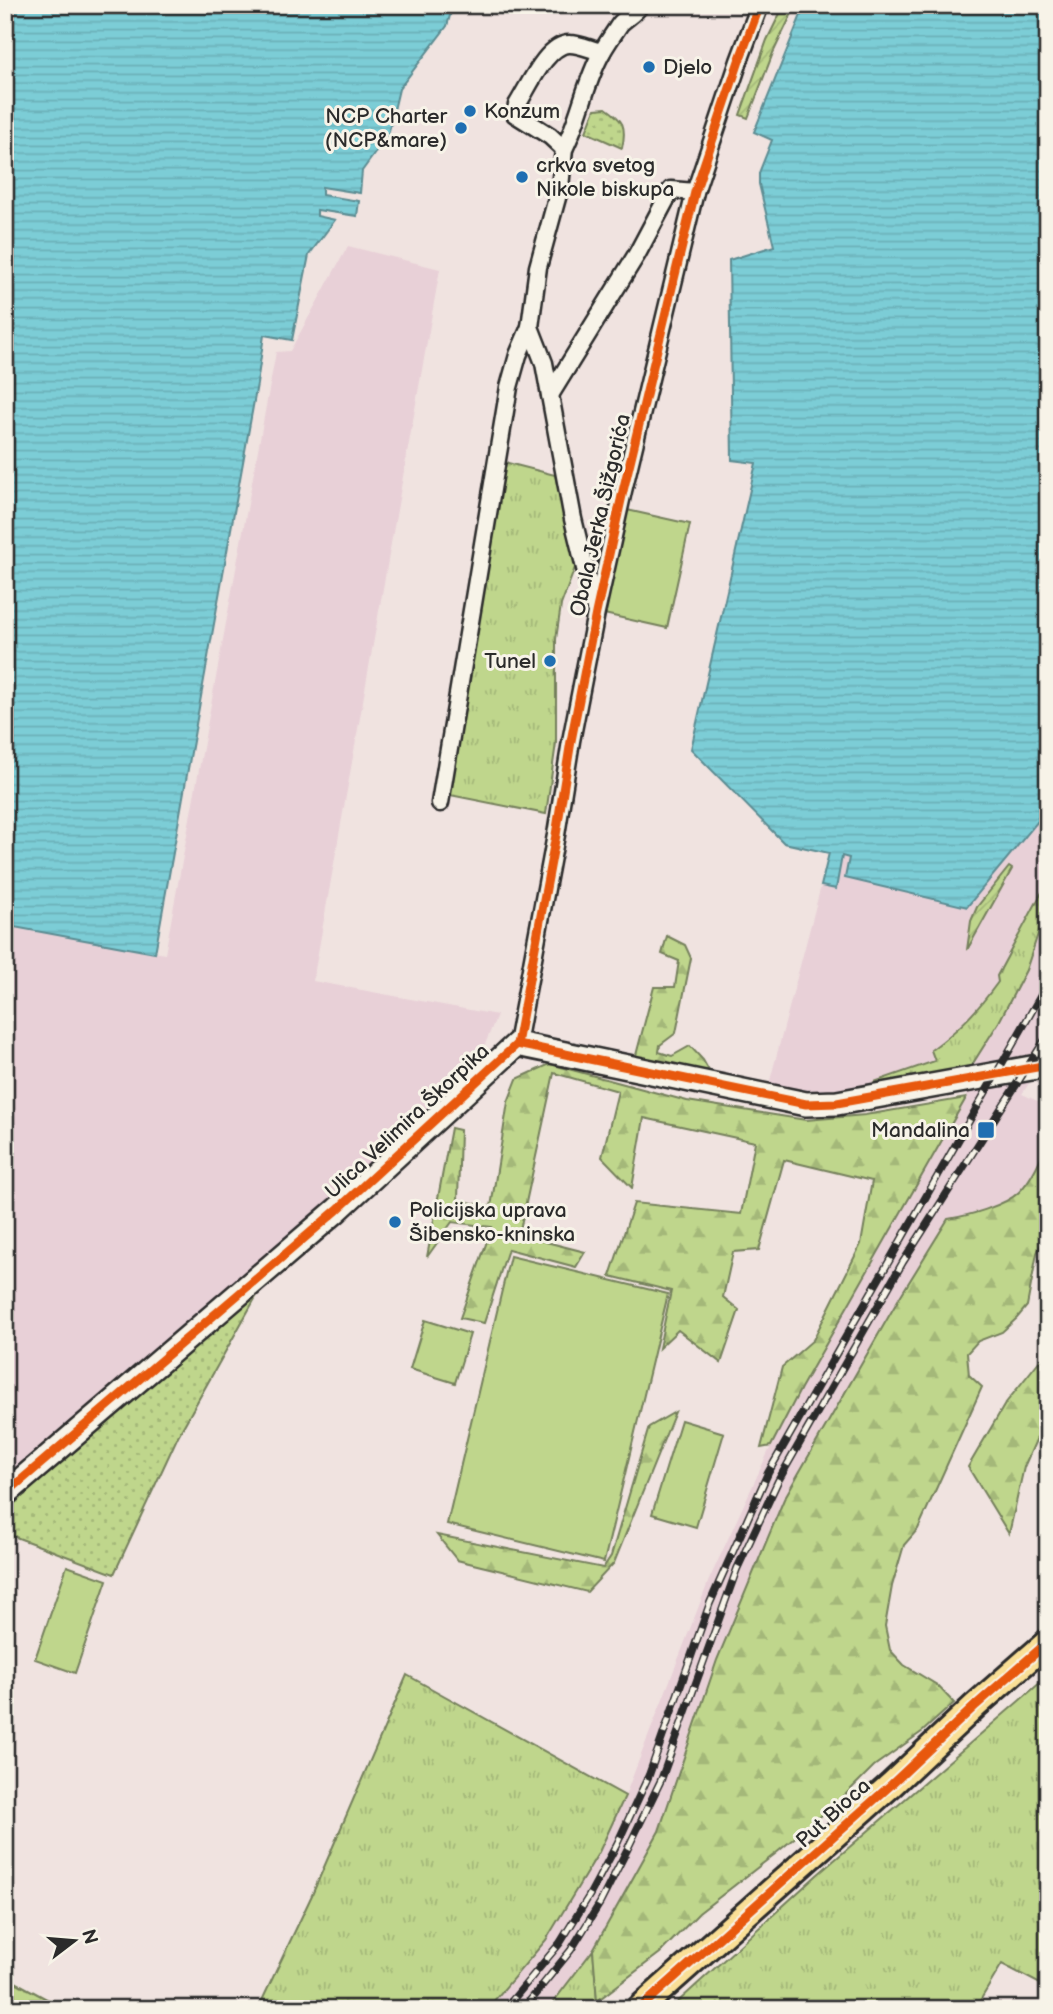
<svg xmlns="http://www.w3.org/2000/svg" width="1053" height="2014" font-family="'Balsamiq Sans',sans-serif">
<style>
.built{fill:#e8d0d7}
.grass{fill:url(#grass-tufts);stroke:#75805c;stroke-width:2}
.forest{fill:url(#forest-firs);stroke:#75805c;stroke-width:2}
.park{fill:url(#park-dots);stroke:#75805c;stroke-width:2}
.garden{fill:url(#garden-furrows);stroke:#75805c;stroke-width:2}
.pitch{fill:#bfd68c;stroke:#75805c;stroke-width:2}
.water{fill:url(#water-rules);stroke:#5c8c92;stroke-width:2}
.lines{fill:none;stroke-linecap:round;stroke-linejoin:round}
.street-casing{stroke:#2b2b2b;stroke-width:21}
.secondary-casing{stroke:#2b2b2b;stroke-width:28}
.primary-casing{stroke:#2b2b2b;stroke-width:30}
.street{stroke:#f7f3e8;stroke-width:16}
.secondary{stroke:#f7f3e8;stroke-width:23}
.primary{stroke:#fadf96;stroke-width:24}
.rail-casing{stroke:#2b2b2b;stroke-width:8}
.rail{stroke:#f7f3e8;stroke-width:5;stroke-dasharray:16;stroke-linecap:butt}
.cycleway-casing{stroke:#f7f3e8;stroke-width:13}
.cycleway{stroke:#e8590c;stroke-width:9}
.poi-dot{fill:#1f6fb2;stroke:#f7f3e8;stroke-width:2.5}
.labels{text-anchor:middle;stroke-width:6;stroke-linejoin:round;paint-order:stroke}
.poi-label{font-size:21px;fill:#2b2b2b;stroke:#f7f3e8;text-anchor:start}
.street-label{font-size:21px;fill:#2b2b2b;stroke:#f7f3e8}
</style>
<defs>
<pattern id="grass-tufts" width="24" height="20" patternUnits="userSpaceOnUse" patternTransform="scale(1.75)"><rect width="24" height="20" fill="#bfd68c"/><path d="M3 7l-1-3M5 7V3M7 7l1-3M15 17l-1-3M17 17v-4M19 17l1-3" fill="none" stroke="#a4b879"/></pattern>
<pattern id="forest-firs" width="22" height="20" patternUnits="userSpaceOnUse" patternTransform="scale(1.75)"><rect width="22" height="20" fill="#bfd68c"/><path d="M5 1l3.5 6h-7zM16 11l3.5 6h-7z" fill="#a4b879"/></pattern>
<pattern id="park-dots" width="8" height="8" patternUnits="userSpaceOnUse" patternTransform="scale(1.75)"><rect width="8" height="8" fill="#bfd68c"/><path d="M2 2h.1M6 6h.1" fill="none" stroke="#a4b879" stroke-width="1.8" stroke-linecap="round"/></pattern>
<pattern id="garden-furrows" width="10" height="10" patternUnits="userSpaceOnUse" patternTransform="scale(1.75)"><rect width="10" height="10" fill="#bfd68c"/><path d="M-1 1l2-2M0 10L10 0M9 11l2-2" fill="none" stroke="#a4b879"/></pattern>
<pattern id="water-rules" width="6" height="5" patternUnits="userSpaceOnUse" patternTransform="scale(1.75)"><rect width="6" height="5" fill="#7ccdd6"/><path d="M0 2.5h6" fill="none" stroke="#6bb0b8"/></pattern>
</defs>
<rect width="100%" height="100%" fill="#f0e3e0"/>
<filter id="ink" filterUnits="userSpaceOnUse"><feTurbulence type="fractalNoise" baseFrequency=".0143" numOctaves="2"/><feDisplacementMap in="SourceGraphic" scale="14" xChannelSelector="R" yChannelSelector="G"/><feConvolveMatrix kernelMatrix="1 2 1 2 8 2 1 2 1" color-interpolation-filters="sRGB"/></filter>
<g filter="url(#ink)">
<!-- built -->
<g class="built">
<polygon points="348,246 440,269 313,981 497,1015 470,1081 5,1483 5,928 9,926 165,954 276,352 290,351"/>
<polygon points="1048,809 1048,1055 1022,1094 1042,1103 1048,1110 1048,1140 1038,1165 1018,1194 992,1207 968,1215 947,1219 901,1295 784,1499 717,1660 659,1831 593,1950 548,2009 487,2009 546,1940 599,1852 625,1796 709,1580 771,1446 801,1388 966,1098 968,1071 844,1096 767,1092 821,886 836,888 842,856 849,857 845,877 1014,850"/>
</g>
<!-- grass -->
<g class="grass">
<polygon points="504,462 555,475 576,565 561,605 556,639 556,743 546,814 445,794"/>
<path d="M1048,881v29l-5,9 -17,51 -27,52 -31,49 -90,19 -4,-8 61,-21 -4,-11c30,-22 46,-39 67,-68l-1,-6z"/>
<polygon points="407,1675 625,1796 599,1852 546,1940 487,2009 258,2009 312,1895"/>
<polygon points="1048,1676 1048,1988 1002,1964 975,2009 670,2009 817,1875"/>
<polygon points="593,1950 597,2001 589,2009 548,2009"/>
<polygon points="8,1978 65,2009 5,2009 5,1987"/>
</g>
<!-- forest -->
<g class="forest">
<polygon points="667,936 685,945 691,958 676,1033 660,1045 659,1052 672,1056 690,1046 703,1060 713,1078 635,1059 654,987 675,987 679,961 662,954"/>
<polygon points="550,1064 687,1101 806,1120 865,1115 966,1098 801,1388 771,1446 761,1448 782,1367 813,1340 861,1244 872,1181 784,1160 759,1250 733,1252 723,1297 739,1310 721,1363 678,1330 659,1348 671,1291 610,1276 634,1203 741,1214 755,1142 644,1118 632,1188 602,1157 618,1091 554,1073 519,1235 585,1252 576,1267 508,1249 484,1323 460,1318 492,1227 452,1222 427,1257 451,1128 460,1130 458,1200 491,1207 508,1102 517,1079"/>
<path d="M1048,1140v89l-11,24 -10,53 -10,12 -15,14 -24,9 -11,12 2,22 13,12 -64,142 -14,16 -12,41 -7,40 5,24 14,15 33,20 17,18 -31,28 -49,35 -34,34 -65,54 -76,59 -39,40 -63,48 -4,-51 66,-119 58,-171 67,-161 117,-204 47,-76c19,-3 57,-13 71,-27 14,-14 22,-34 29,-52z"/>
<polygon points="1048,1350 1048,1413 1024,1467 1009,1534 968,1467 1005,1404"/>
<polygon points="675,1412 614,1563 587,1592 457,1560 437,1535 603,1568 611,1556 649,1427"/>
</g>
<!-- park -->
<g class="park">
<path d="M606,108c17,12 21,18 16,40l-36,-16 9,-23z"/>
<polygon points="261,1288 178,1436 114,1574 5,1533 5,1506"/>
</g>
<!-- garden -->
<g class="garden">
<polygon points="784,5 796,5 773,53 748,118 740,115 767,40"/>
<polygon points="1009,867 1012,869 967,950 971,921 977,907"/>
</g>
<!-- pitch -->
<g class="pitch">
<polygon points="627,510 690,524 667,628 604,614"/>
<polygon points="510,1256 668,1294 604,1562 447,1524"/>
<polygon points="425,1320 470,1334 455,1383 410,1369"/>
<polygon points="681,1420 724,1433 696,1527 652,1514"/>
<polygon points="67,1566 107,1580 75,1673 35,1659"/>
</g>
<!-- water -->
<g class="water">
<polygon points="5,5 453,5 447,26 399,89 388,135 362,171 360,193 322,187 322,195 359,201 357,216 317,210 317,216 335,220 309,255 292,340 264,335 257,384 155,953 9,926 5,928"/>
<polygon points="805,5 1048,5 1048,809 967,907 845,878 849,858 842,856 836,889 821,886 829,853 784,843 691,749 756,463 732,460 729,260 774,246 759,184 759,173 772,140 754,132"/>
</g>
<g class="lines">
<!-- street casing -->
<g class="street-casing">
<g id="street">
<path d="M564,149c16,-31 21,-67 38,-97 5,-9 12,-19 18,-28 6,-7 15,-10 20,-19"/>
<polyline points="550,395 637,254 671,190 695,192"/>
<path d="M595,609l-22,-90 -29,-156 -14,-36 8,-60 22,-80 4,-38 -14,-13 -35,-22 2,-9c11,-17 30,-62 53,-61 10,0 22,6 32,8"/>
<polyline points="440,803 509,387 518,355 530,327"/>
<polyline points="517,1044 556,835 571,741 596,613 623,491 695,192 739,61 760,5"/>
</g>
</g>
<!-- secondary casing -->
<g class="secondary-casing">
<polyline id="secondary" points="5,1494 337,1210 517,1044 806,1104 837,1103 1048,1065"/>
</g>
<!-- primary casing -->
<g class="primary-casing">
<polyline id="primary" points="639,2009 892,1784 976,1705 1048,1642"/>
</g>
<!-- street -->
<use href="#street" class="street"/>
<!-- secondary -->
<use href="#secondary" class="secondary"/>
<!-- primary -->
<use href="#primary" class="primary"/>
<!-- rail casing -->
<g class="rail-casing">
<g id="rail">
<polyline points="505,2009 560,1943 589,1896 617,1844 649,1775 710,1603 768,1473 1048,983"/>
<polyline points="523,2009 571,1950 600,1903 628,1848 661,1780 737,1569 778,1481 903,1262 1048,1035"/>
</g>
</g>
<!-- rail -->
<use href="#rail" class="rail"/>
<!-- cycleway casing -->
<g class="cycleway-casing">
<g id="cycleway">
<polyline points="517,1044 556,835 571,741 596,613 623,491 695,192 739,61 760,5"/>
<polyline points="517,1044 806,1104 837,1103 1048,1065"/>
<polyline points="5,1494 337,1210 517,1044"/>
<polyline points="639,2009 892,1784 976,1705 1048,1642"/>
</g>
</g>
<!-- cycleway -->
<use href="#cycleway" class="cycleway"/>
</g>
</g>
<!-- markers -->
<g class="poi-dot">
<circle cx="649" cy="67" r="7"/>
<circle cx="470" cy="111" r="7"/>
<circle cx="461" cy="128" r="7"/>
<circle cx="522" cy="177" r="7"/>
<circle cx="550" cy="661" r="7"/>
<rect x="977" y="1121" width="18" height="18" rx="3.5"/>
<circle cx="395" cy="1222" r="7"/>
</g>
<g class="labels">
<!-- poi labels -->
<g class="poi-label">
<text x="663" y="74">Djelo</text>
<text x="484" y="118">Konzum</text>
<text x="447" y="123" text-anchor="end">NCP Charter<tspan x="447" dy="24">(NCP&amp;mare)</tspan></text>
<text x="536" y="172">crkva svetog<tspan x="536" dy="24">Nikole biskupa</tspan></text>
<text x="536" y="668" text-anchor="end">Tunel</text>
<text x="970" y="1137" text-anchor="end">Mandalina</text>
<text x="409" y="1217">Policijska uprava<tspan x="409" dy="24">Šibensko-kninska</tspan></text>
</g>
<!-- street labels -->
<g class="street-label">
<text transform="translate(600 515) rotate(-77)" y="7">Obala Jerka Šižgorića</text>
<text transform="translate(407 1121) rotate(-43)" y="7">Ulica Velimira Škorpika</text>
<text transform="translate(833 1813) rotate(-42)" y="7">Put Bioca</text>
</g>
</g>
<!-- margin -->
<rect width="1053" height="2014" fill="none" stroke="#f7f3e8" stroke-width="28"/>
<rect x="14" y="14" width="1025" height="1986" fill="none" stroke="#2b2b2b" stroke-width="2.5" filter="url(#ink)"/>
<!-- north arrow -->
<g transform="translate(74 1941) rotate(74)" stroke="#f7f3e8" stroke-width="5" paint-order="stroke">
<path d="M0-5L12 26L0 18L-12 26Z" fill="#2b2b2b"/>
<text y="-10" font-size="19" font-weight="bold" text-anchor="middle" fill="#2b2b2b">N</text>
</g>
</svg>
